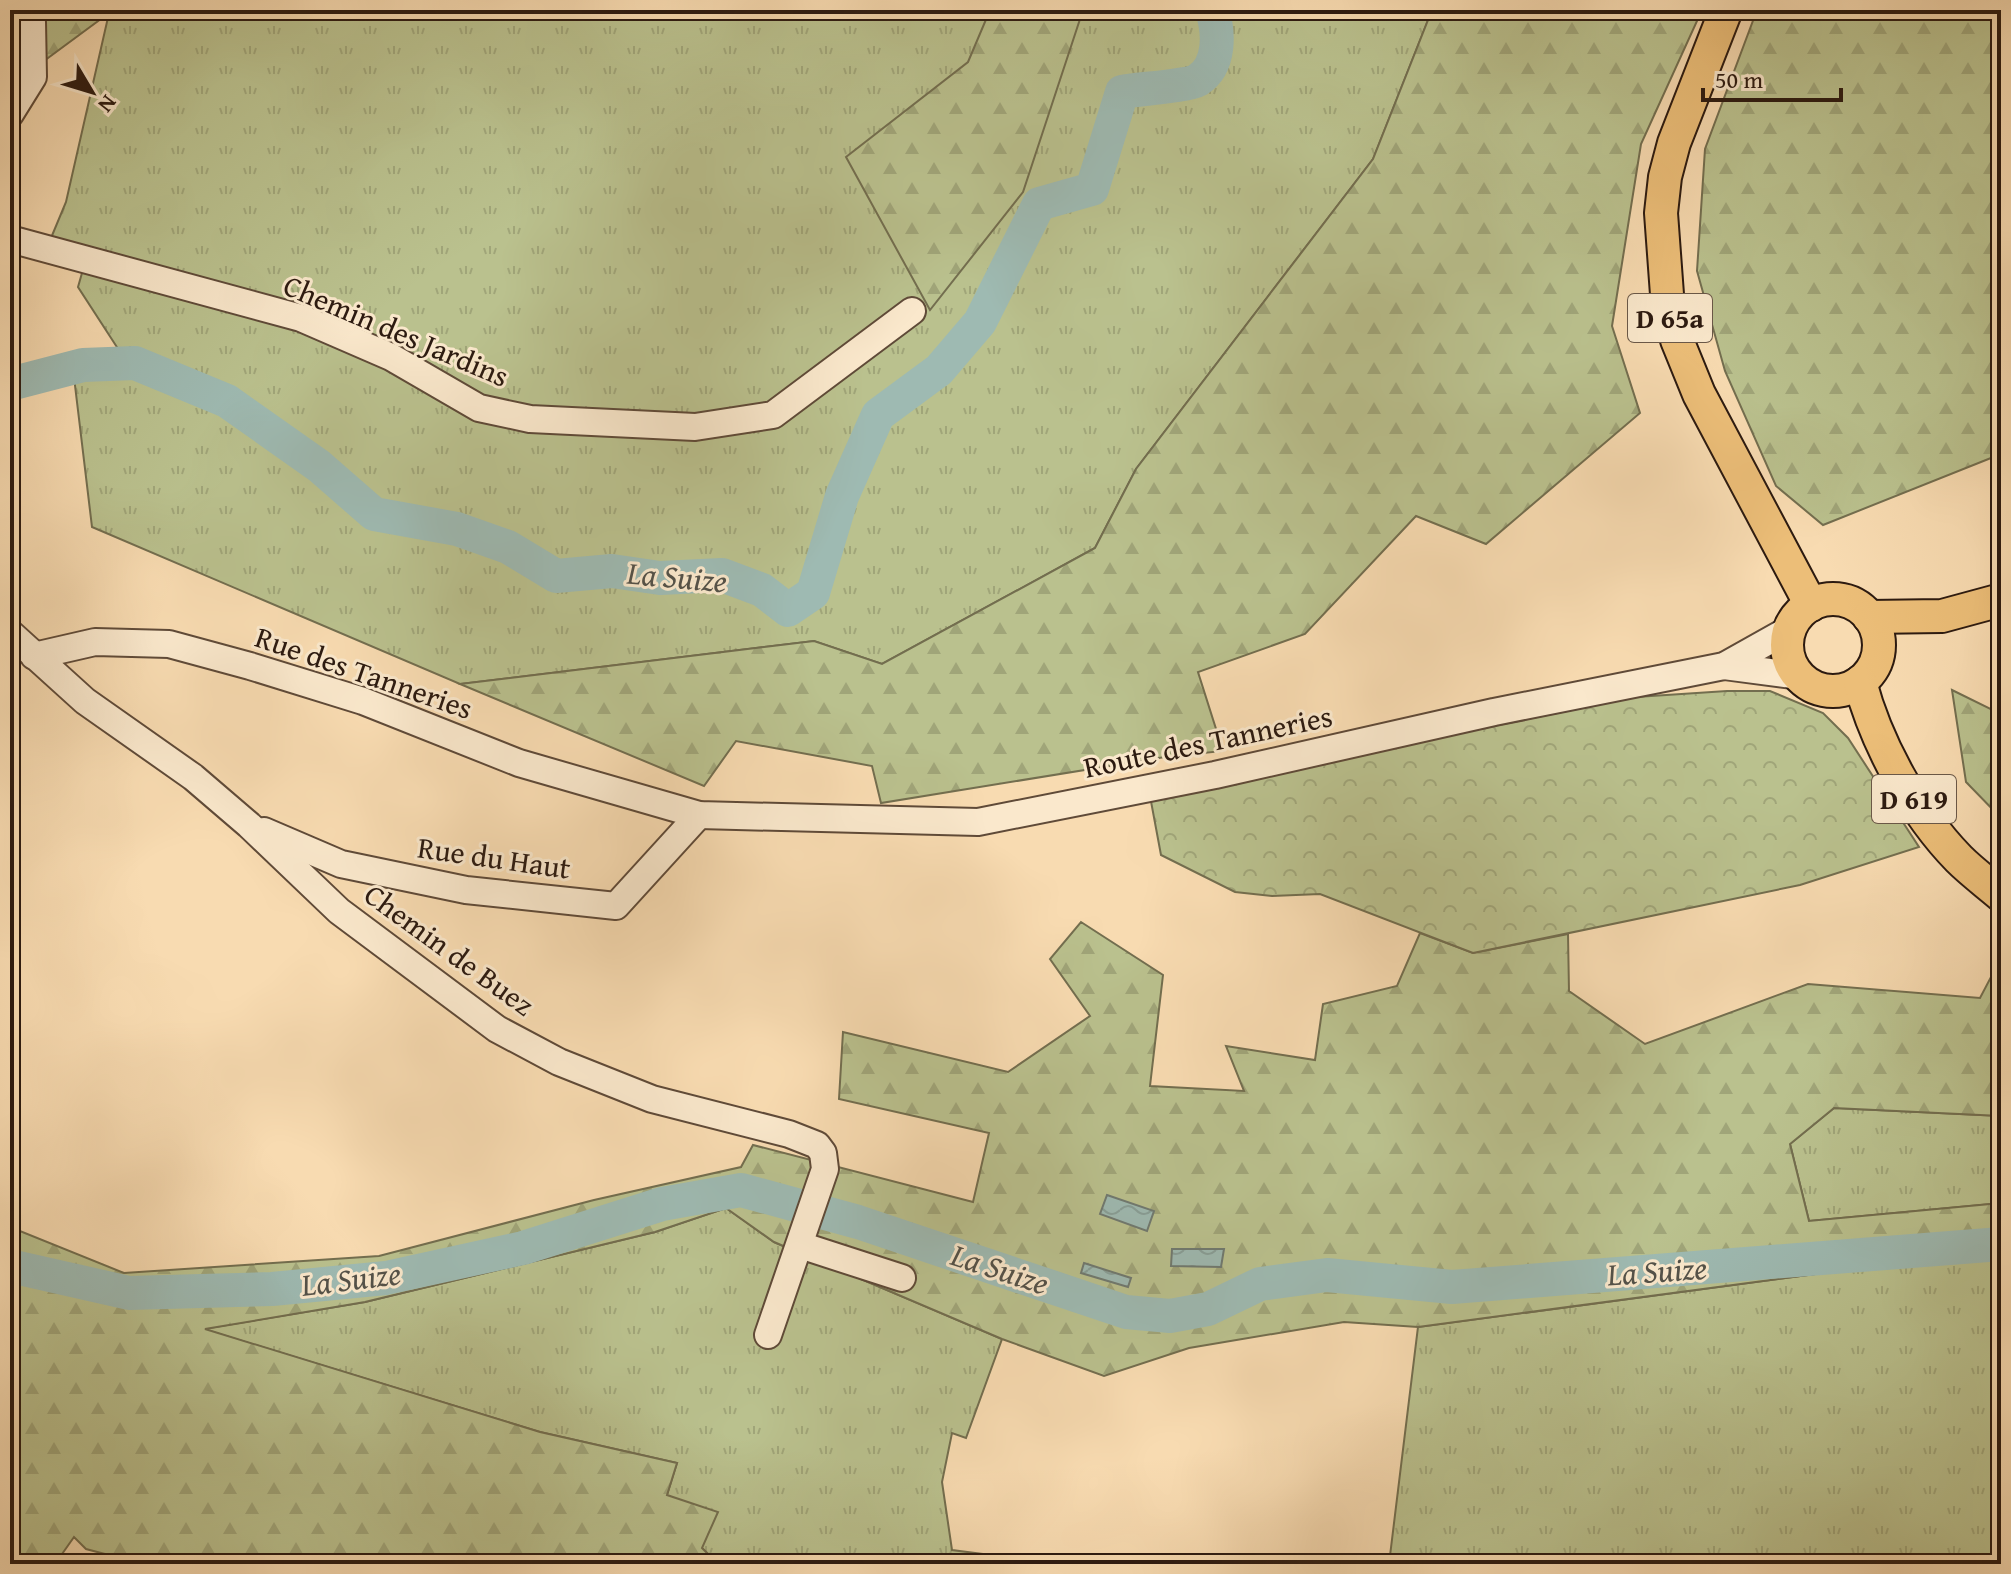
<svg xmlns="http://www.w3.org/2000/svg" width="2011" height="1574" font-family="'Gentium Book Plus',serif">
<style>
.grass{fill:url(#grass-tufts);stroke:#736e4f;stroke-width:2}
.forest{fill:url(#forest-firs);stroke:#736e4f;stroke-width:2}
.park{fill:url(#park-crowns);stroke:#736e4f;stroke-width:2}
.water{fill:url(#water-waves);stroke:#707a71;stroke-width:2}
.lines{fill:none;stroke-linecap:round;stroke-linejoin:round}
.river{stroke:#9ebab2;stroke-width:34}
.minor-casing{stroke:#5f4a38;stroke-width:30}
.major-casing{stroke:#2c1a10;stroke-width:36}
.minor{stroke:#fae8cc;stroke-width:26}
.major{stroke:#ecbe78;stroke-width:32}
.labels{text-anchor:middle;stroke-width:6;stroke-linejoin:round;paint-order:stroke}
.shield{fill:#fae8cc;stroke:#6a5848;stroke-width:2}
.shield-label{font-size:28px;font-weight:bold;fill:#2c1a10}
.street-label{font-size:30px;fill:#2c1a10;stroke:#fae8cc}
.water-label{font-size:32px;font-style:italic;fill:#545249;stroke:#fae8cc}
</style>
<defs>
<pattern id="grass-tufts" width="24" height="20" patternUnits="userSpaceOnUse" patternTransform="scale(2)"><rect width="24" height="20" fill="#bac18e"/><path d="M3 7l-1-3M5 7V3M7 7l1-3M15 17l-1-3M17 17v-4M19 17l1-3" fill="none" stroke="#a0a579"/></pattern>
<pattern id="forest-firs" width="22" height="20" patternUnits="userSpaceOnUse" patternTransform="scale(2)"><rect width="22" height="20" fill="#bac18e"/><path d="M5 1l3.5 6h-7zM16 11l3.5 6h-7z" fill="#a0a579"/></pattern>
<pattern id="park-crowns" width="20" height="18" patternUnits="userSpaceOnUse" patternTransform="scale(2)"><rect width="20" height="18" fill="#bac18e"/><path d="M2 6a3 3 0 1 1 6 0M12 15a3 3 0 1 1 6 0" fill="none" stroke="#a0a579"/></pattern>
<pattern id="water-waves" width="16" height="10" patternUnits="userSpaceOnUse" patternTransform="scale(2)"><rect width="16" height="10" fill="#9ebab2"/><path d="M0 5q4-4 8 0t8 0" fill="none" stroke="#889f98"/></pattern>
</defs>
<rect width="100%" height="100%" fill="#f8dbb1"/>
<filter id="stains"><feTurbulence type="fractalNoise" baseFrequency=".0025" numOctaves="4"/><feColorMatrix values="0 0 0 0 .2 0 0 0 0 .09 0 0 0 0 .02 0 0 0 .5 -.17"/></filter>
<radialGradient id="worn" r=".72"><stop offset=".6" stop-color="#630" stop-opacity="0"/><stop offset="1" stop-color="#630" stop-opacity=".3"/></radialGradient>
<!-- grass -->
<g class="grass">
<polygon points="113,10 1432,10 1373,159 1136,469 1095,548 882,664 814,641 460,684 92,527 74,377 124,369 124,358 78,287 88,252 51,238 66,202 109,13"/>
<polygon points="1834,1108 2001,1116 2001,1203 1809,1221 1790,1144"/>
<polygon points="726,1208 774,1242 1002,1339 966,1438 952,1433 942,1482 952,1550 1060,1564 718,1564 702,1548 667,1495 677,1463 540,1432 203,1329 365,1302 655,1232"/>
<polygon points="1973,1253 2001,1254 2001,1564 1389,1564 1418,1327"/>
</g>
<!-- forest -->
<g class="forest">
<polygon points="10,10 113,10 10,86"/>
<polygon points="990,10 1083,10 1023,192 930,310 846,157 968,62"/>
<polygon points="1432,10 1702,10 1641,144 1612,326 1640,413 1486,544 1416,516 1305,634 1198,672 1223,751 1165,757 881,803 872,766 736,741 704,786 460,684 814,641 882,664 1095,548 1136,469 1373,159"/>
<polygon points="1757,10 2001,10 2001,454 1823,525 1776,486 1725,371 1697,271 1705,149"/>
<polygon points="1952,690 2001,714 2001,818 1966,782"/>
<polygon points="1081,922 1163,975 1150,1086 1244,1091 1226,1046 1315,1060 1323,1004 1397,986 1420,933 1473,953 1568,934 1569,991 1645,1044 1808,984 1980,998 2001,958 2001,1116 1834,1108 1790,1144 1809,1221 2001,1203 2001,1254 1973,1253 1418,1327 1344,1322 1189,1348 1104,1376 1002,1339 774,1242 726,1208 655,1232 365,1302 205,1329 540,1432 677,1463 667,1495 718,1512 702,1548 718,1564 143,1564 86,1549 74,1537 55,1564 10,1564 10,1227 124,1273 379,1256 594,1200 741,1167 753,1145 973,1202 989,1133 839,1099 843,1032 1008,1072 1090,1016 1050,959"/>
</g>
<!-- park -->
<polygon class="park" points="1727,691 1770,691 1823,713 1848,738 1919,847 1800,885 1473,953 1320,894 1272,896 1235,892 1161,855 1150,796 1636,697"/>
<!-- water -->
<g class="water">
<polygon points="1107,1195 1154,1211 1147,1231 1100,1214"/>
<polygon points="1172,1249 1224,1249 1221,1267 1171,1266"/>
<polygon points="1084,1263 1131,1278 1128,1287 1081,1273"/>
</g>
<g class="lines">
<!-- river -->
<g class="river">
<path d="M10,384l73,-19 52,-2 92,38 92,65 55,48 83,15 51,18 48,29 56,-5 48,7 62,-3 40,15 26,20 25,-17 29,-97 36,-81 61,-45 41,-48 59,-118 53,-15 30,-97c15,-3 66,-6 76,-12 23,-15 21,-48 14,-70"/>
<polyline points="10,1266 129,1293 272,1289 386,1278 523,1248 662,1204 741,1190 858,1222 1126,1312 1170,1316 1208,1309 1260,1284 1327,1275 1452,1287 2001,1244"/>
</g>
<!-- minor casing -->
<g class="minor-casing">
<g id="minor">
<polyline points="10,114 33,77 32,22 27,10"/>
<polyline points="10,239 301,318 391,357 479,408 530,419 695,427 773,415 912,311"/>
<polyline points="10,633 85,701 193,777 249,825 339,911 497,1029 559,1062 652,1099 789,1134 817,1145 823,1153 825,1169 768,1335"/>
<polyline points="34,656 95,642 169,644 250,666 363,701 519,763 699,815 978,822 1215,775 1494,712 1724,666 1790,629"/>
<polyline points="1724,666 1800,676"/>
<polyline points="264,831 341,864 466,890 616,906 699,815"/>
<polyline points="800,1245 902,1278"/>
</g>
</g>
<!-- major casing -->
<g class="major-casing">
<g id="major">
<polyline points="1726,10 1674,143 1665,177 1661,213 1668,308 1677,340 1699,394 1811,605"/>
<circle cx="1833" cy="645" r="46"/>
<polyline points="1869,617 1942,616 2001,600"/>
<path d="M1860,682c16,61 54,131 99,177 13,13 28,24 42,36"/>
</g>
</g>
<!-- minor -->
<use href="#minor" class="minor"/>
<!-- major -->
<use href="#major" class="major"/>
</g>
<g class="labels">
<!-- shield labels -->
<g class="shield">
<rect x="1628" y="294" width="84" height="48" rx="6"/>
<rect x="1872" y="775" width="84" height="48" rx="6"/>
</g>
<g class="shield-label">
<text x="1670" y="328">D 65a</text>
<text x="1914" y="809">D 619</text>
</g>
<!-- street labels -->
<g class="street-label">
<text transform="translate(396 331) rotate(23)" y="10">Chemin des Jardins</text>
<text transform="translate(364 673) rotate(19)" y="10">Rue des Tanneries</text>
<text transform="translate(1208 742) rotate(-12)" y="10">Route des Tanneries</text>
<text transform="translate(494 858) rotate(8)" y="10">Rue du Haut</text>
<text transform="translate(449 950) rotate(36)" y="10">Chemin de Buez</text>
</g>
<!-- water labels -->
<g class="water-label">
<text transform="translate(677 577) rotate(5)" y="11">La Suize</text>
<text transform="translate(1000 1269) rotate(18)" y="11">La Suize</text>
<text transform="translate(1657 1271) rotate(-4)" y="11">La Suize</text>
<text transform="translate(351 1279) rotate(-7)" y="11">La Suize</text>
</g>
</g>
<!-- margin -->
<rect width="2011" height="1574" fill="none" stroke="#f8dbb1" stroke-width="40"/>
<rect x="12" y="12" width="1987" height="1550" fill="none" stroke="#2c1a10" stroke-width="4"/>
<rect x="20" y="20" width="1971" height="1534" fill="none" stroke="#2c1a10" stroke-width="2"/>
<!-- north arrow -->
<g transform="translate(92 92) rotate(128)" stroke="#fae8cc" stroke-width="6" paint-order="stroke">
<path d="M0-6L14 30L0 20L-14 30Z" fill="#2c1a10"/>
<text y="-12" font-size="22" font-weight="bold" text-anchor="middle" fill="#2c1a10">N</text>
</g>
<!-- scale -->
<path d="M1703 88v12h138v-12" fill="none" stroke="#2c1a10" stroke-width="4"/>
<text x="1715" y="88" font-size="24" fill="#2c1a10" stroke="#fae8cc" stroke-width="6" paint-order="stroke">50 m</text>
<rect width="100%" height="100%" filter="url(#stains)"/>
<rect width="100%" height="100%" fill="url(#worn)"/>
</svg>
